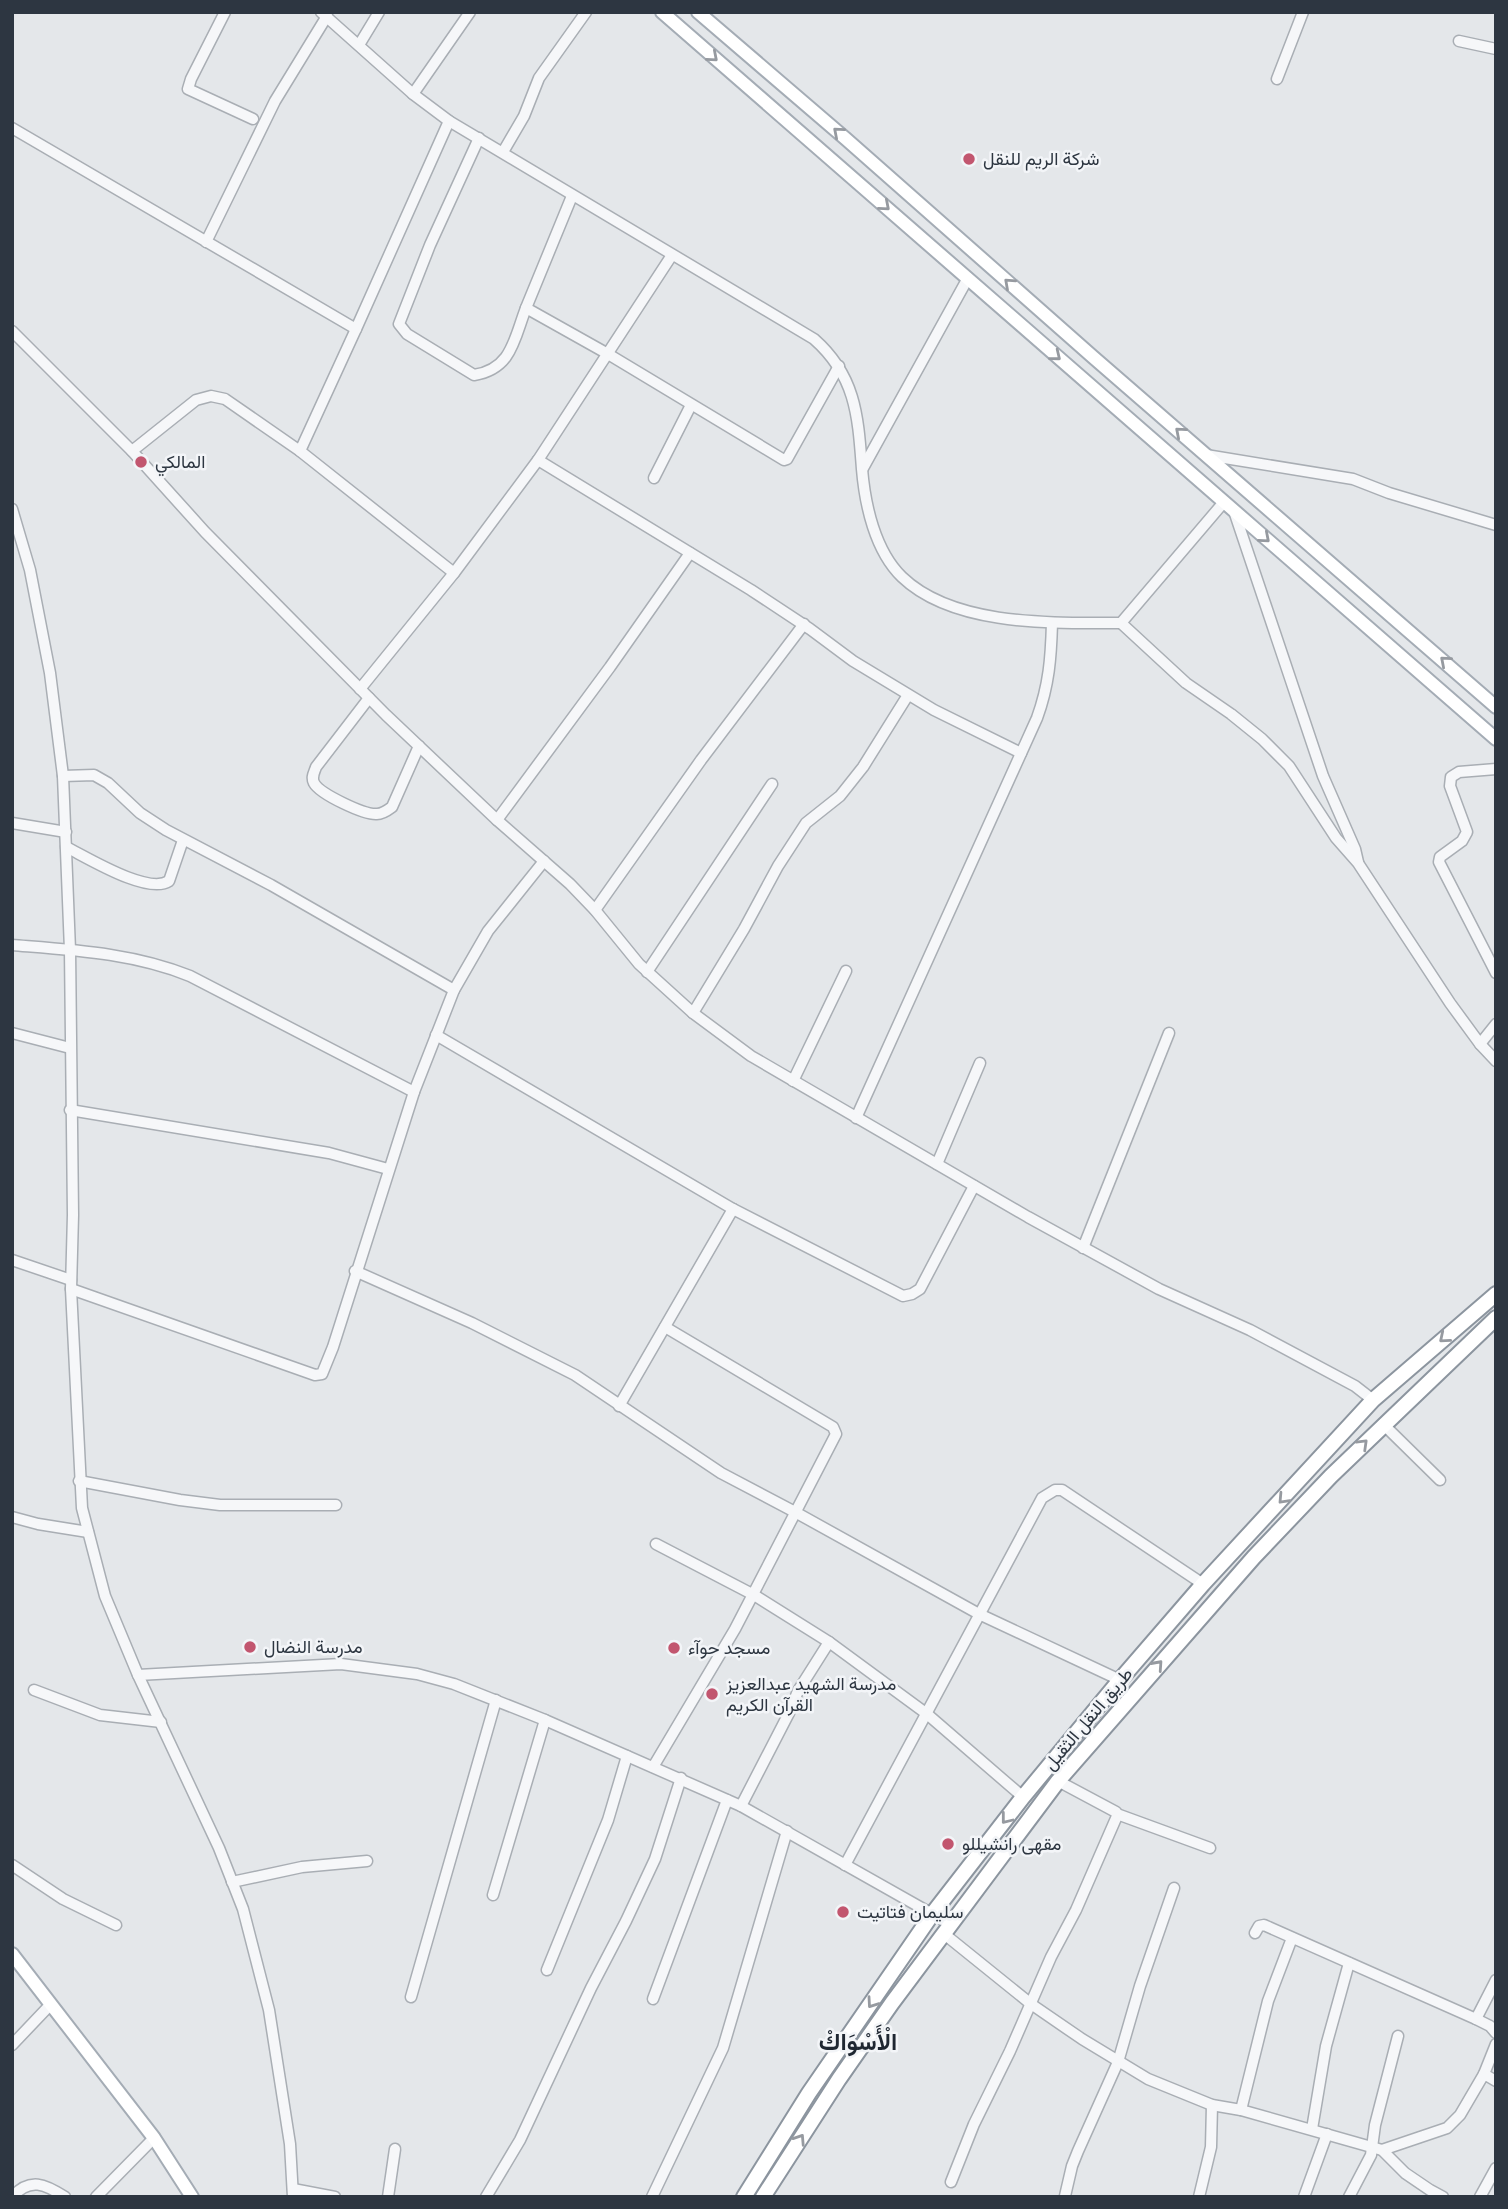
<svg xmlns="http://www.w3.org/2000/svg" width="1508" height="2209" font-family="'Roboto Condensed',Vazirmatn,sans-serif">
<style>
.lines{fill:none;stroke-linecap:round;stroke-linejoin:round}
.minor-casing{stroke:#a9aeb4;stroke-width:13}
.major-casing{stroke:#a4acb5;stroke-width:16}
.highway-casing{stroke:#8c959f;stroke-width:18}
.minor{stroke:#f6f7f9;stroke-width:10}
.major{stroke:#fff;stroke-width:12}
.highway{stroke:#fff;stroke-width:14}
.oneway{stroke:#969aa0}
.poi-dot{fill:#c2566f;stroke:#f3f5f8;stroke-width:2.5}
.labels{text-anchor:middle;stroke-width:5;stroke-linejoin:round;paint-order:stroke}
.poi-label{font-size:18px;fill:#2d3641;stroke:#f3f5f8;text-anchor:start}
.street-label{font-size:18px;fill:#2d3641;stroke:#f3f5f8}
.district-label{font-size:24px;font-weight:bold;fill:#1f2732;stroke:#f3f5f8}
</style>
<rect width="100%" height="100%" fill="#e4e7ea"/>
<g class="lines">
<!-- minor casing -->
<g class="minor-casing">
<g id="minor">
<polyline points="225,12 191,79 188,89 253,119"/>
<path d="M321,12l92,82 36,27 365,218c42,37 44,77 48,130 3,36 13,82 40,108 52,50 153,46 219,46l103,-121"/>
<polyline points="1459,41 1496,49"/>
<polyline points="359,45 379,12"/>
<polyline points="1277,79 1303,12"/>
<polyline points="413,94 470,12"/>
<polyline points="12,128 356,329 449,121"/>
<path d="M479,138l-49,107 -31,79 8,10 67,41c38,-6 40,-36 52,-67"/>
<polyline points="503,152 524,116 539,78 586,12"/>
<polyline points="572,196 526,308 608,354 784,460 787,459 839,366"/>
<polyline points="206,242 275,101 327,16"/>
<polyline points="12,331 132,451 205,532 386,715 497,820 570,884 595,910 639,964 693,1013 751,1056 1028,1217 1159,1289 1250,1330 1355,1386 1373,1400"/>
<polyline points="132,451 196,400 211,396 225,399 300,451 454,573"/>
<polyline points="300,451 356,329"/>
<polyline points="1206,455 1353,479 1389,493 1496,525"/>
<polyline points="538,460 751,590 810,629 853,661 934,710 1021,753"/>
<polyline points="863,468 968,278"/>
<polyline points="654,478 691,405"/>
<polyline points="12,509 30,570 50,673 63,776 70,950 73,1215 71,1289 82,1508 105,1596 138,1675 219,1848 243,1909 269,2010 290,2144 293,2197"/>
<polyline points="1234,511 1323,776 1355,849 1358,862"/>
<polyline points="1121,623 1186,683 1231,714 1262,739 1289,766 1336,838 1358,863 1450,1003 1480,1044 1496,1061"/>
<polyline points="360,689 454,573 538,460 672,255"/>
<path d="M369,698l-53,69c-2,6 -5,10 -2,16 6,11 50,32 63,31 5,0 11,-4 15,-7l27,-61"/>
<polyline points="1496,769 1459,772 1451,777 1450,786 1467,832 1462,841 1440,857 1439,862 1496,973"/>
<polyline points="63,776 94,775 108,783 140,813 166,830 271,885 454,990"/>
<polyline points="497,820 610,667 690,553"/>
<polyline points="12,823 66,832"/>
<path d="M66,847c22,11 82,48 103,34l14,-41"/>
<polyline points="595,910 701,760 804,624"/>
<path d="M12,945c61,5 121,8 178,31l224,116"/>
<polyline points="647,972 772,784"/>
<polyline points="693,1013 744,929 778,866 806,823 840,796 863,767 908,695"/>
<polyline points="12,1033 70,1048"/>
<polyline points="436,1035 733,1209 903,1296 912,1294 920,1289 974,1186"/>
<polyline points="1480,1044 1496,1024"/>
<polyline points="793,1081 846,971"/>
<polyline points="70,1110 329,1153 388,1169"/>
<path d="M856,1118l181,-400c12,-33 14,-60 15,-95"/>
<polyline points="937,1164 980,1063"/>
<polyline points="1083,1248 1169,1033"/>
<polyline points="12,1260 71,1280"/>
<polyline points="355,1271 472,1323 575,1375 721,1473 795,1512 979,1614 1120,1680"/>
<polyline points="71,1289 315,1375 322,1374 333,1347 414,1092 454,990 488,931 544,861"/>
<polyline points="619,1406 733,1209"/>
<polyline points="1383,1424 1440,1480"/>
<polyline points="79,1481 180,1500 220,1505 336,1505"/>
<polyline points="12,1517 38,1524 88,1532"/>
<polyline points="656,1544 754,1595 829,1642 927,1714 1023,1797"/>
<polyline points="138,1675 341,1664 417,1674 454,1684 545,1720 741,1806 950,1924"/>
<polyline points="34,1690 100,1715 161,1722"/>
<polyline points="653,1767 735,1629 836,1434 833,1427 665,1327"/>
<polyline points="741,1806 789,1713 798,1691 829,1642"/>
<polyline points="1117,1814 1210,1848"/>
<polyline points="12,1865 63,1899 116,1925"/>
<polyline points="845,1865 1042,1498 1055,1490 1062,1490 1203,1584"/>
<polyline points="232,1882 302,1867 367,1861"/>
<polyline points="493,1895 545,1720"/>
<polyline points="943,1933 1031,2004 1082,2039 1148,2079 1212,2105 1241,2110 1382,2150 1405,2173 1430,2190 1443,2197"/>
<polyline points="1255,1933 1259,1926 1264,1925 1476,2019 1490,2026 1496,2033"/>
<polyline points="547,1970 608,1820 627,1756"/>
<polyline points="411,1997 496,1700"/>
<polyline points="653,1999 727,1800"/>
<polyline points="1476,2019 1496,1980"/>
<polyline points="12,2045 51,2004"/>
<polyline points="1484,2074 1496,2044"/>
<polyline points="1241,2110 1268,2001 1292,1938"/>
<polyline points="1312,2129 1326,2046 1349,1963"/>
<polyline points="1382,2150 1447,2128 1460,2115 1484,2074 1496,2081"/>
<polyline points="951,2182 974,2124 1010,2051 1051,1957 1076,1910 1117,1816 1116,1812 1058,1781"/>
<polyline points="293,2189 335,2197"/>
<polyline points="1065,2196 1072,2166 1078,2151 1118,2062 1140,1986 1174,1888"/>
<path d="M12,2197c18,-20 33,-13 53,0"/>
<polyline points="96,2197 154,2138"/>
<polyline points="388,2197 395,2149"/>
<polyline points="486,2197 520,2140 591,1988 626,1921 655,1859 681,1778"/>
<polyline points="652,2197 723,2048 787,1831"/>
<polyline points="1199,2197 1211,2147 1212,2105"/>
<polyline points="1304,2197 1327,2134"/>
<polyline points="1349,2197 1371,2155 1375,2125 1398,2036"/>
<polyline points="1480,2197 1496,2168"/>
</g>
</g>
<!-- major casing -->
<g class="major-casing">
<g id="major">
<polyline points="662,12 1496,739"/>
<polyline points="698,12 846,139 1093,357 1496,707"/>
<polyline points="12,1954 154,2138 192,2197"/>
</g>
</g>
<!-- highway casing -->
<g class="highway-casing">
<g id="highway">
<polyline points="744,2197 809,2093 933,1913 1023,1797 1120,1680 1203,1584 1373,1400 1496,1294"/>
<polyline points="763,2197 839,2079 892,2003 1058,1781 1254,1557 1331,1476 1496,1318"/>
</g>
</g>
<!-- minor -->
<use href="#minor" class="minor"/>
<!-- major -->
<use href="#major" class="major"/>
<!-- highway -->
<use href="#highway" class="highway"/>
</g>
<!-- one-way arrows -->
<defs><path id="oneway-chevron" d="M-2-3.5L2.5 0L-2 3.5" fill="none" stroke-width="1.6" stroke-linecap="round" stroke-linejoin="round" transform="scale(1.75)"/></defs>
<g class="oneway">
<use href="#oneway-chevron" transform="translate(713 57) rotate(41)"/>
<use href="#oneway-chevron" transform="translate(838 132) rotate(-139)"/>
<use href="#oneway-chevron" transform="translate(885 206) rotate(41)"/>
<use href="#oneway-chevron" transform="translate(1009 283) rotate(-138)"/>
<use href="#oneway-chevron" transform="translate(1056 356) rotate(39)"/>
<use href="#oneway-chevron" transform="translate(1180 432) rotate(-139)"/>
<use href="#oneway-chevron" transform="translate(1265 538) rotate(41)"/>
<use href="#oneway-chevron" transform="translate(1445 661) rotate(-139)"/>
<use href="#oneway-chevron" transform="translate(1444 1338) rotate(140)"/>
<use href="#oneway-chevron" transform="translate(1363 1444) rotate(-44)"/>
<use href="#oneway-chevron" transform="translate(1283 1499) rotate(133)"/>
<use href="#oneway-chevron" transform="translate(1158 1665) rotate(-48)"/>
<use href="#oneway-chevron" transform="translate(1006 1819) rotate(128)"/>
<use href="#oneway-chevron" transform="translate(872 2003) rotate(125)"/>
<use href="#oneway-chevron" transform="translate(800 2139) rotate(-57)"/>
</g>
<!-- markers -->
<g class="poi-dot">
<circle cx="969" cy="159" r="7"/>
<circle cx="141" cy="462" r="7"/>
<circle cx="250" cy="1647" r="7"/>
<circle cx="674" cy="1648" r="7"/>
<circle cx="712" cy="1694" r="7"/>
<circle cx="948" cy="1844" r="7"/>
<circle cx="843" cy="1912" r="7"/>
</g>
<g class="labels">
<!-- poi labels -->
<g class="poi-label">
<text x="983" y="165">شركة الريم للنقل</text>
<text x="155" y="468">المالكي</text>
<text x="264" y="1653">مدرسة النضال</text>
<text x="688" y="1654">مسجد حوآء</text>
<text x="726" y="1690">مدرسة الشهيد عبدالعزيز<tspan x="726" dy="21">القرآن الكريم</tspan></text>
<text x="962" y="1850">مقهى رانشيللو</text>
<text x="857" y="1918">سليمان فتاتيت</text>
</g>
<!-- street labels -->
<g class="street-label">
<text transform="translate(1088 1719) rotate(-50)" y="6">طريق النقل الثقيل</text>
</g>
<!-- district labels -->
<g class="district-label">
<text x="858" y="2050">الْأَسْوَاكْ</text>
</g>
</g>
<!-- border -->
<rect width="1508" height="2209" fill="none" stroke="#2d3641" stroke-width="28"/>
</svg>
